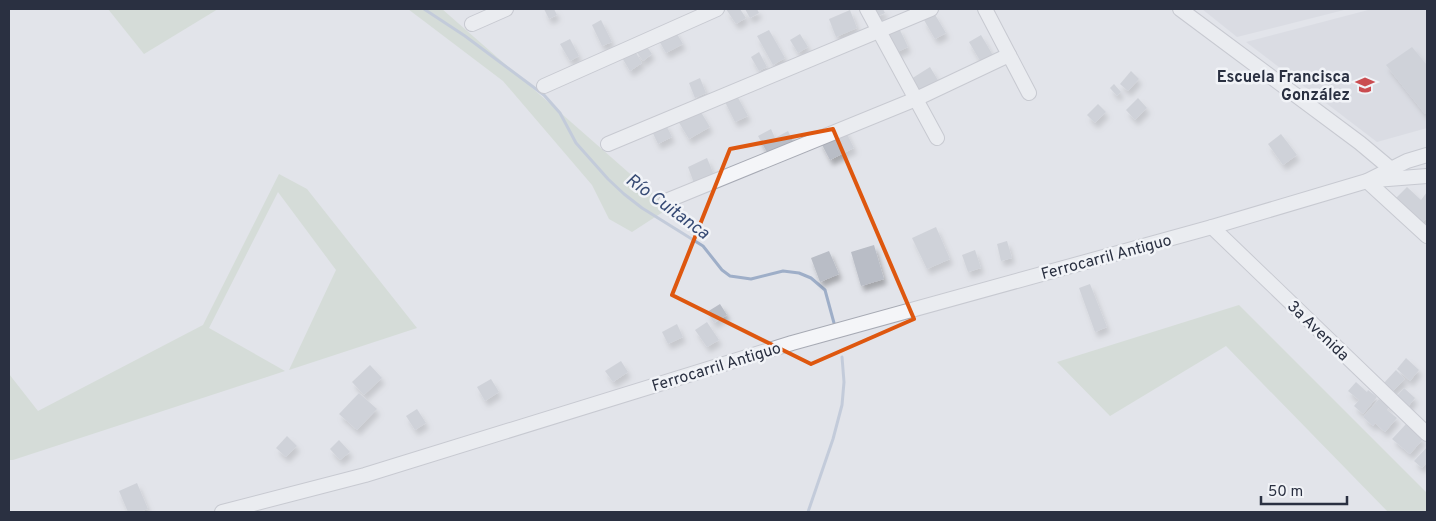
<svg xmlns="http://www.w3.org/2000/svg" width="1436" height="521" font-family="Overpass,sans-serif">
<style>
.built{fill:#d0d3dc}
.green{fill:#c5d3c3}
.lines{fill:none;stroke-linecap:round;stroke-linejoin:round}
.stream{stroke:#9eaec8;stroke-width:3}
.building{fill:#b9bdc6;filter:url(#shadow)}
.street-casing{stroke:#a7aab4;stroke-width:16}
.street{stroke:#f4f5f8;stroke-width:14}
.marked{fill:none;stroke:#de570f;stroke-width:4;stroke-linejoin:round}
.labels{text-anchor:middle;stroke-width:5;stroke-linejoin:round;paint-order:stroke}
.poi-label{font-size:16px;font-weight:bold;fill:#2a3041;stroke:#f1f3f7;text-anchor:end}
.street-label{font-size:16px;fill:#2a3041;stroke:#f1f3f7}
.water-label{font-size:18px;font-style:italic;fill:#364a74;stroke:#f1f3f7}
</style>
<defs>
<filter id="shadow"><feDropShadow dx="3" dy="5.5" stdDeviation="2.5" flood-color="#0004"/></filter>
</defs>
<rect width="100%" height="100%" fill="#e2e4ea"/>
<!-- built -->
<g class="built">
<polygon points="1202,9 1348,9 1237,37"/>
<polygon points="1372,9 1427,9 1427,128 1377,142 1246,42"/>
</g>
<!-- green -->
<g class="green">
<polygon points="108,9 218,9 144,54"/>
<polygon points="408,9 442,9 669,208 632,232 609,219 592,185 503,81"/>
<polygon points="279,174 307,189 417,328 289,370 336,270 278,192 209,328 285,371 13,460 9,460 9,374 38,411 203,325"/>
<polygon points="1239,305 1427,493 1427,512 1388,512 1226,346 1110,416 1057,362"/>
</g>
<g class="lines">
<!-- stream -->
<g class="stream">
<polyline points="424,9 465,36 544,95 560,113 576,143 608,179 624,194 642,208 703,246 722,270 730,276 751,279 783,271 799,273 811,278 825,290 834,323"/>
<polyline points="808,512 833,439 842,405 844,382 842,357"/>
</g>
</g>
<!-- building -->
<g class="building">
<polygon points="544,9 554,9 557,15 549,19"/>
<polygon points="726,9 740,9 746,18 736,24"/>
<polygon points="745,9 757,9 759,13 750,18"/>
<polygon points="870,9 883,9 885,13 874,18"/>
<polygon points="850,10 857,28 836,37 829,19"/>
<polygon points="934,13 946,33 935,39 924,20"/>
<polygon points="601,20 612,42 602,46 592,25"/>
<polygon points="899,28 908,47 893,54 884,36"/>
<polygon points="674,29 683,44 666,53 658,39"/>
<polygon points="769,30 785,58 773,65 757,36"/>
<polygon points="800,34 808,47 798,53 790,40"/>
<polygon points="981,35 994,57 982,64 969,42"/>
<polygon points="570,39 579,56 570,61 560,44"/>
<polygon points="645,44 652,54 643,61 636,51"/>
<polygon points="1412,47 1427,65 1427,113 1425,114 1386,65"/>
<polygon points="633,48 642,63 630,71 621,56"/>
<polygon points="759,52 767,67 759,71 751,57"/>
<polygon points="930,67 939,82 920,94 911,79"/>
<polygon points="1131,71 1139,79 1128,91 1120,84"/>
<polygon points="700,78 706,93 695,98 689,83"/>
<polygon points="1114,84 1121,92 1117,96 1110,88"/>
<polygon points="736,94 748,116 735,122 724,100"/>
<polygon points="1138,98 1147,108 1135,120 1126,110"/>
<polygon points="1098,104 1106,112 1095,123 1087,115"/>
<polygon points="699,109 710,127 689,139 678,121"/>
<polygon points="665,123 672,137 658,144 651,129"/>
<polygon points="844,128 854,148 830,160 820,141"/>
<polygon points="771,129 775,138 788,131 795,145 768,154 758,136"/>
<polygon points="1281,134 1297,155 1283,165 1268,144"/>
<polygon points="707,158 714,175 694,183 688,167"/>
<polygon points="1407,187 1421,200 1427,192 1427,218 1422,223 1395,199"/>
<polygon points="936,227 950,259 927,269 912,238"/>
<polygon points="1007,241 1012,258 1001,261 997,244"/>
<polygon points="874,245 884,279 861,286 851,252"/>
<polygon points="975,250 981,268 968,272 962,255"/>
<polygon points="829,251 839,274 820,282 811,258"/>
<polygon points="1090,284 1107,327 1095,332 1079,288"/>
<polygon points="720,304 727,315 714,323 707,312"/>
<polygon points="707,322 719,340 707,347 695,330"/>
<polygon points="677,324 683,337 668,344 662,332"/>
<polygon points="1406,358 1419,370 1410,381 1397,369"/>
<polygon points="621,361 628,372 613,382 605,371"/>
<polygon points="370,365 382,378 364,395 352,382"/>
<polygon points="1396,370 1405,379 1392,392 1383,384"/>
<polygon points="491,379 499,392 485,401 477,387"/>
<polygon points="1356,382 1367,392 1368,390 1377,397 1363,414 1354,406 1359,400 1348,391"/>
<polygon points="1404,388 1415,398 1407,408 1395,398"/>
<polygon points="359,393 377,409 357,430 339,414"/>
<polygon points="1379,399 1389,407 1387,410 1397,418 1385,432 1375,423 1373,426 1363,417"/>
<polygon points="417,409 426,423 415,430 406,416"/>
<polygon points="1406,424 1423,439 1410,454 1392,439"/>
<polygon points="287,436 297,446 286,457 276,448"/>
<polygon points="339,440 350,452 340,460 330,449"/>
<polygon points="1427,447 1427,462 1422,468 1414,461"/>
<polygon points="137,483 148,509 139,512 128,512 119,491"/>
</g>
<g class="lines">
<!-- street casing -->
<g class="street-casing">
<g id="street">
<polyline points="867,9 937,138"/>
<polyline points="985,9 1029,93"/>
<polyline points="1180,9 1360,143 1391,169"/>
<polyline points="472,24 506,9"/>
<polyline points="544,86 717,9"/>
<polyline points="608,144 931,9"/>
<polyline points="1375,180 1427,176"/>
<polyline points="1367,181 1427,236"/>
<polyline points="666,201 916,99 1009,55"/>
<polyline points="1212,227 1427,434"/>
<polyline points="222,512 365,475 792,343 1212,227 1367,181 1407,161 1427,155"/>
</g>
</g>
<!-- street -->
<use href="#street" class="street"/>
</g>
<!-- marked area -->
<path d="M0 0H1436V521H0ZM833,129l81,190 -103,45 -139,-69 58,-146z" fill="#e2e4ea" fill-opacity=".55" fill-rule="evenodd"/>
<path class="marked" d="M833,129l81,190 -103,45 -139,-69 58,-146z"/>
<!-- icons -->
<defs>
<g id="school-bare" transform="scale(1.5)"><path d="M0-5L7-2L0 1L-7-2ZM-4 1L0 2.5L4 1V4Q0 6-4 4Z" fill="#ca4c50" stroke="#f1f3f7" stroke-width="2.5" paint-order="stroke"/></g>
</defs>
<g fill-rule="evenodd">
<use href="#school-bare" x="1365" y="85"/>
</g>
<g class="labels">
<!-- poi labels -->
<g class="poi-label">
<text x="1350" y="82">Escuela Francisca<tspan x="1350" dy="18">González</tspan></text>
</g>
<!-- street labels -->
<g class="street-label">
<text transform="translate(1106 256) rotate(-15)" y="6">Ferrocarril Antiguo</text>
<text transform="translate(1319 330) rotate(44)" y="6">3a Avenida</text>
<text transform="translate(716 366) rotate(-17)" y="6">Ferrocarril Antiguo</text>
</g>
<!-- water labels -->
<g class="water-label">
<text transform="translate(668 206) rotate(36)" y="6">Río Cuitanca</text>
</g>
</g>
<!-- border -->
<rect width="1436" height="521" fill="none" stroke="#2a3041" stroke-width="20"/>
<!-- scale -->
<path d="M1261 496v8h86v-8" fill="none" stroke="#2a3041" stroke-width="2.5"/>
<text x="1268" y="496" font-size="15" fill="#2a3041" stroke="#f1f3f7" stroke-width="4" paint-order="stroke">50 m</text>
</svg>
